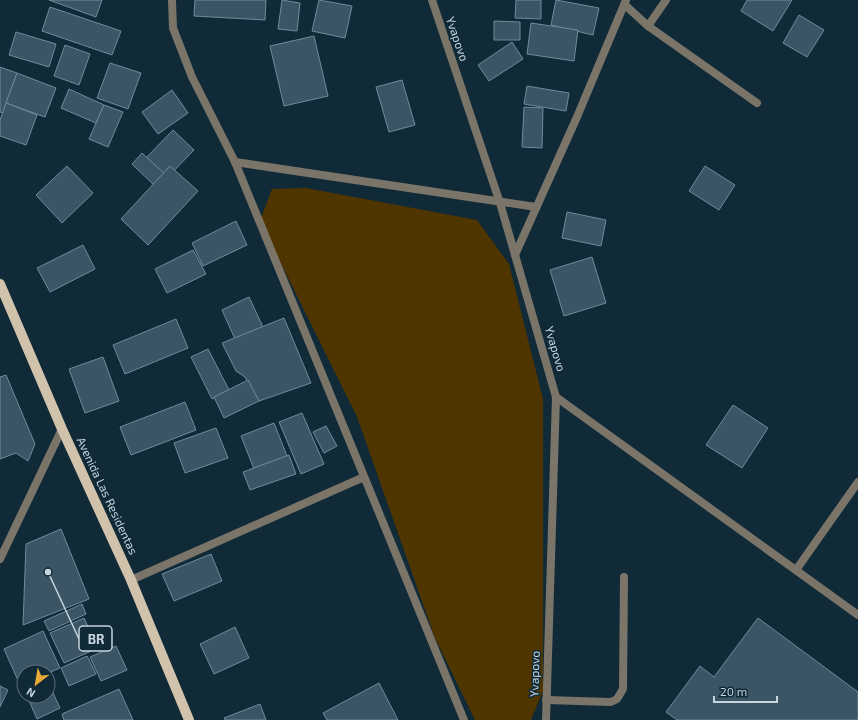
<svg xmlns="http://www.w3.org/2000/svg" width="858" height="720" font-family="'Exo 2',sans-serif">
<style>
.green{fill:#4f3500}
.building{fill:#3b5565;stroke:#6f8b9d}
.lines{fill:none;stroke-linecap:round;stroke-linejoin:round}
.service{stroke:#7b7469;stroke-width:8}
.minor{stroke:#7b7469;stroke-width:8}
.tertiary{stroke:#7b7469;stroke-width:8}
.primary{stroke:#d1c2ab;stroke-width:10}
.labels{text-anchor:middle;stroke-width:3;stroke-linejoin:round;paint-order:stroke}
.street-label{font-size:12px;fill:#c6d5de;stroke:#102a38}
.leader{fill:none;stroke:#c6d5de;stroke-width:1.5}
.callout-dot{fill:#c6d5de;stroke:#102a38;stroke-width:1.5}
.callout{fill:#102a38;stroke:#c6d5de;stroke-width:1.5}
.callout-label{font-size:13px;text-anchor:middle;font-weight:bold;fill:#c6d5de}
</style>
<rect width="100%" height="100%" fill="#102a38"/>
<!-- green -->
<polygon class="green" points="306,188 477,220 509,264 543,399 543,691 531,720 475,720 435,638 357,417 260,221 272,189"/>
<!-- building -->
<g class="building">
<polygon points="49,0 102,0 96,17"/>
<polygon points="195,0 266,0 265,20 194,16"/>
<polygon points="282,0 300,3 297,31 278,29"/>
<polygon points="319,0 352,6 345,38 312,31"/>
<polygon points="516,0 541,0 541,19 515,18"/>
<polygon points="556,0 599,8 593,35 551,25"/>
<polygon points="747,0 792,0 773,31 741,11"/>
<polygon points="50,7 121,31 112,55 42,31"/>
<polygon points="799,15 824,30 807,57 783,43"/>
<polygon points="494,21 520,22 520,40 494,40"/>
<polygon points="531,23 578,30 574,61 527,54"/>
<polygon points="16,32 56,44 49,67 9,55"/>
<polygon points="314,36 328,96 284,106 270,46"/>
<polygon points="512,42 523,59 489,81 478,65"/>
<polygon points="65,45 90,54 79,85 54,76"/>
<polygon points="110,63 141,73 128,109 97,98"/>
<polygon points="0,67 17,73 3,113 0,112"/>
<polygon points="17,73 56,88 45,117 6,103"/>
<polygon points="402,80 415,125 389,132 376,87"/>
<polygon points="527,86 569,93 566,111 524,104"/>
<polygon points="69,89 104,105 96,123 61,108"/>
<polygon points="172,90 188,113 158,134 142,112"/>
<polygon points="6,103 37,115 26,145 0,136 0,120"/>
<polygon points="104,105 123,112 108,147 89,139"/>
<polygon points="524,107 543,108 542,148 522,147"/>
<polygon points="173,130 194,150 166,179 145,159"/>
<polygon points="142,153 168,177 157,188 132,164"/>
<polygon points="67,166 93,193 62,223 36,195"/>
<polygon points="170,166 198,191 148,245 121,219"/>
<polygon points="705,166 735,185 719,210 689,191"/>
<polygon points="567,212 606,220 601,246 562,238"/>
<polygon points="236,221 247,245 203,266 192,243"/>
<polygon points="83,245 95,269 50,292 37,268"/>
<polygon points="193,250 206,274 167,293 155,269"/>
<polygon points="592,257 606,303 564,316 550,270"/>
<polygon points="249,297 263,327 235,339 222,310"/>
<polygon points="284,318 311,383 259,401 245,377 236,371 222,343"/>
<polygon points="176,319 188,348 125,374 113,345"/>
<polygon points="208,349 229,390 212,399 191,357"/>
<polygon points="103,357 119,401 85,413 69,369"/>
<polygon points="6,375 35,444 28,461 16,453 0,459 0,377"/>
<polygon points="248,380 259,401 224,418 214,397"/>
<polygon points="185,402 196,430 131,455 120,427"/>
<polygon points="733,405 768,428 742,468 706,445"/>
<polygon points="302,413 324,464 301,474 279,422"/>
<polygon points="274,423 287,456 254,469 241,436"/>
<polygon points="326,426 337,446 324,453 313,432"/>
<polygon points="216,428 228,458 185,473 174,443"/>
<polygon points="289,455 296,474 250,490 243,472"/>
<polygon points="61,529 89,599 23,625 26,544"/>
<polygon points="211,554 222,581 174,601 162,574"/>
<polygon points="82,604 86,614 49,631 44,621"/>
<polygon points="84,618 98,648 64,663 50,633"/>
<polygon points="758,618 858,692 858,720 677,720 666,712 700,666 714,677"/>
<polygon points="235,627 249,658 214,674 200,644"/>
<polygon points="43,631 60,668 48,673 24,672 24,683 20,685 4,649"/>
<polygon points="116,646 127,670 101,681 90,657"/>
<polygon points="87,656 96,674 69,686 61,668"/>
<polygon points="48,682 60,708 37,719 27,696 48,696"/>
<polygon points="379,683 398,720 327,720 323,713"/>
<polygon points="0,686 8,690 0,707"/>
<polygon points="119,689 133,720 64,720 62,714"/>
<polygon points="260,704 266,720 225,720 224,718"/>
</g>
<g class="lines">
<!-- service -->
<g class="service">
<polyline points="625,5 648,26 757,103"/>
<polyline points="648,26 666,0"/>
<polyline points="546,700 611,702 617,699 623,689 624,577"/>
</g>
<!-- minor -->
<g class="minor">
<polyline points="172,0 173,28 192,77 235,162 464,720"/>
<polyline points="432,0 500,203 556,397 546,720"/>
<polyline points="235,162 536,207"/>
<polyline points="515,255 577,117 626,0"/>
<polyline points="556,397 858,615"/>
<polyline points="796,570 858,482"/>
<polyline points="131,580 364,477"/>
</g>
<!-- tertiary -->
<polyline class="tertiary" points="0,559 62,429"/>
<!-- primary -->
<polyline class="primary" points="0,284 62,429 131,580 189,720"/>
</g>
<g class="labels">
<!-- street labels -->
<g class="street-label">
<text transform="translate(457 39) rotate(71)" y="4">Yvapovo</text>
<text transform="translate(555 349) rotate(74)" y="4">Yvapovo</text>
<text transform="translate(107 496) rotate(65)" y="4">Avenida Las Residentas</text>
<text transform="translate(535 674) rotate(-88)" y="4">Yvapovo</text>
</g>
</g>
<!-- callouts -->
<path class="leader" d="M48 572L79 639"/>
<circle class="callout-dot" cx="48" cy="572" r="4"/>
<rect class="callout" x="79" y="626" width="33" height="25" rx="4"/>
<g class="callout-label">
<text x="96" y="644">BR</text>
</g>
<!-- north arrow -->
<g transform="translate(36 684) rotate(211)"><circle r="19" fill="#102a38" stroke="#596e7a"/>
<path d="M0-3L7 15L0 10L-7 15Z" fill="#e8ab37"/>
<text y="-6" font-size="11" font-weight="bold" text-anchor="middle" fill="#c6d5de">N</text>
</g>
<!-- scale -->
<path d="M714 696v6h63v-6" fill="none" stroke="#c6d5de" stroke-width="2"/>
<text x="720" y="696" font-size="12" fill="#c6d5de" stroke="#102a38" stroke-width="3" paint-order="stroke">20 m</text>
</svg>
